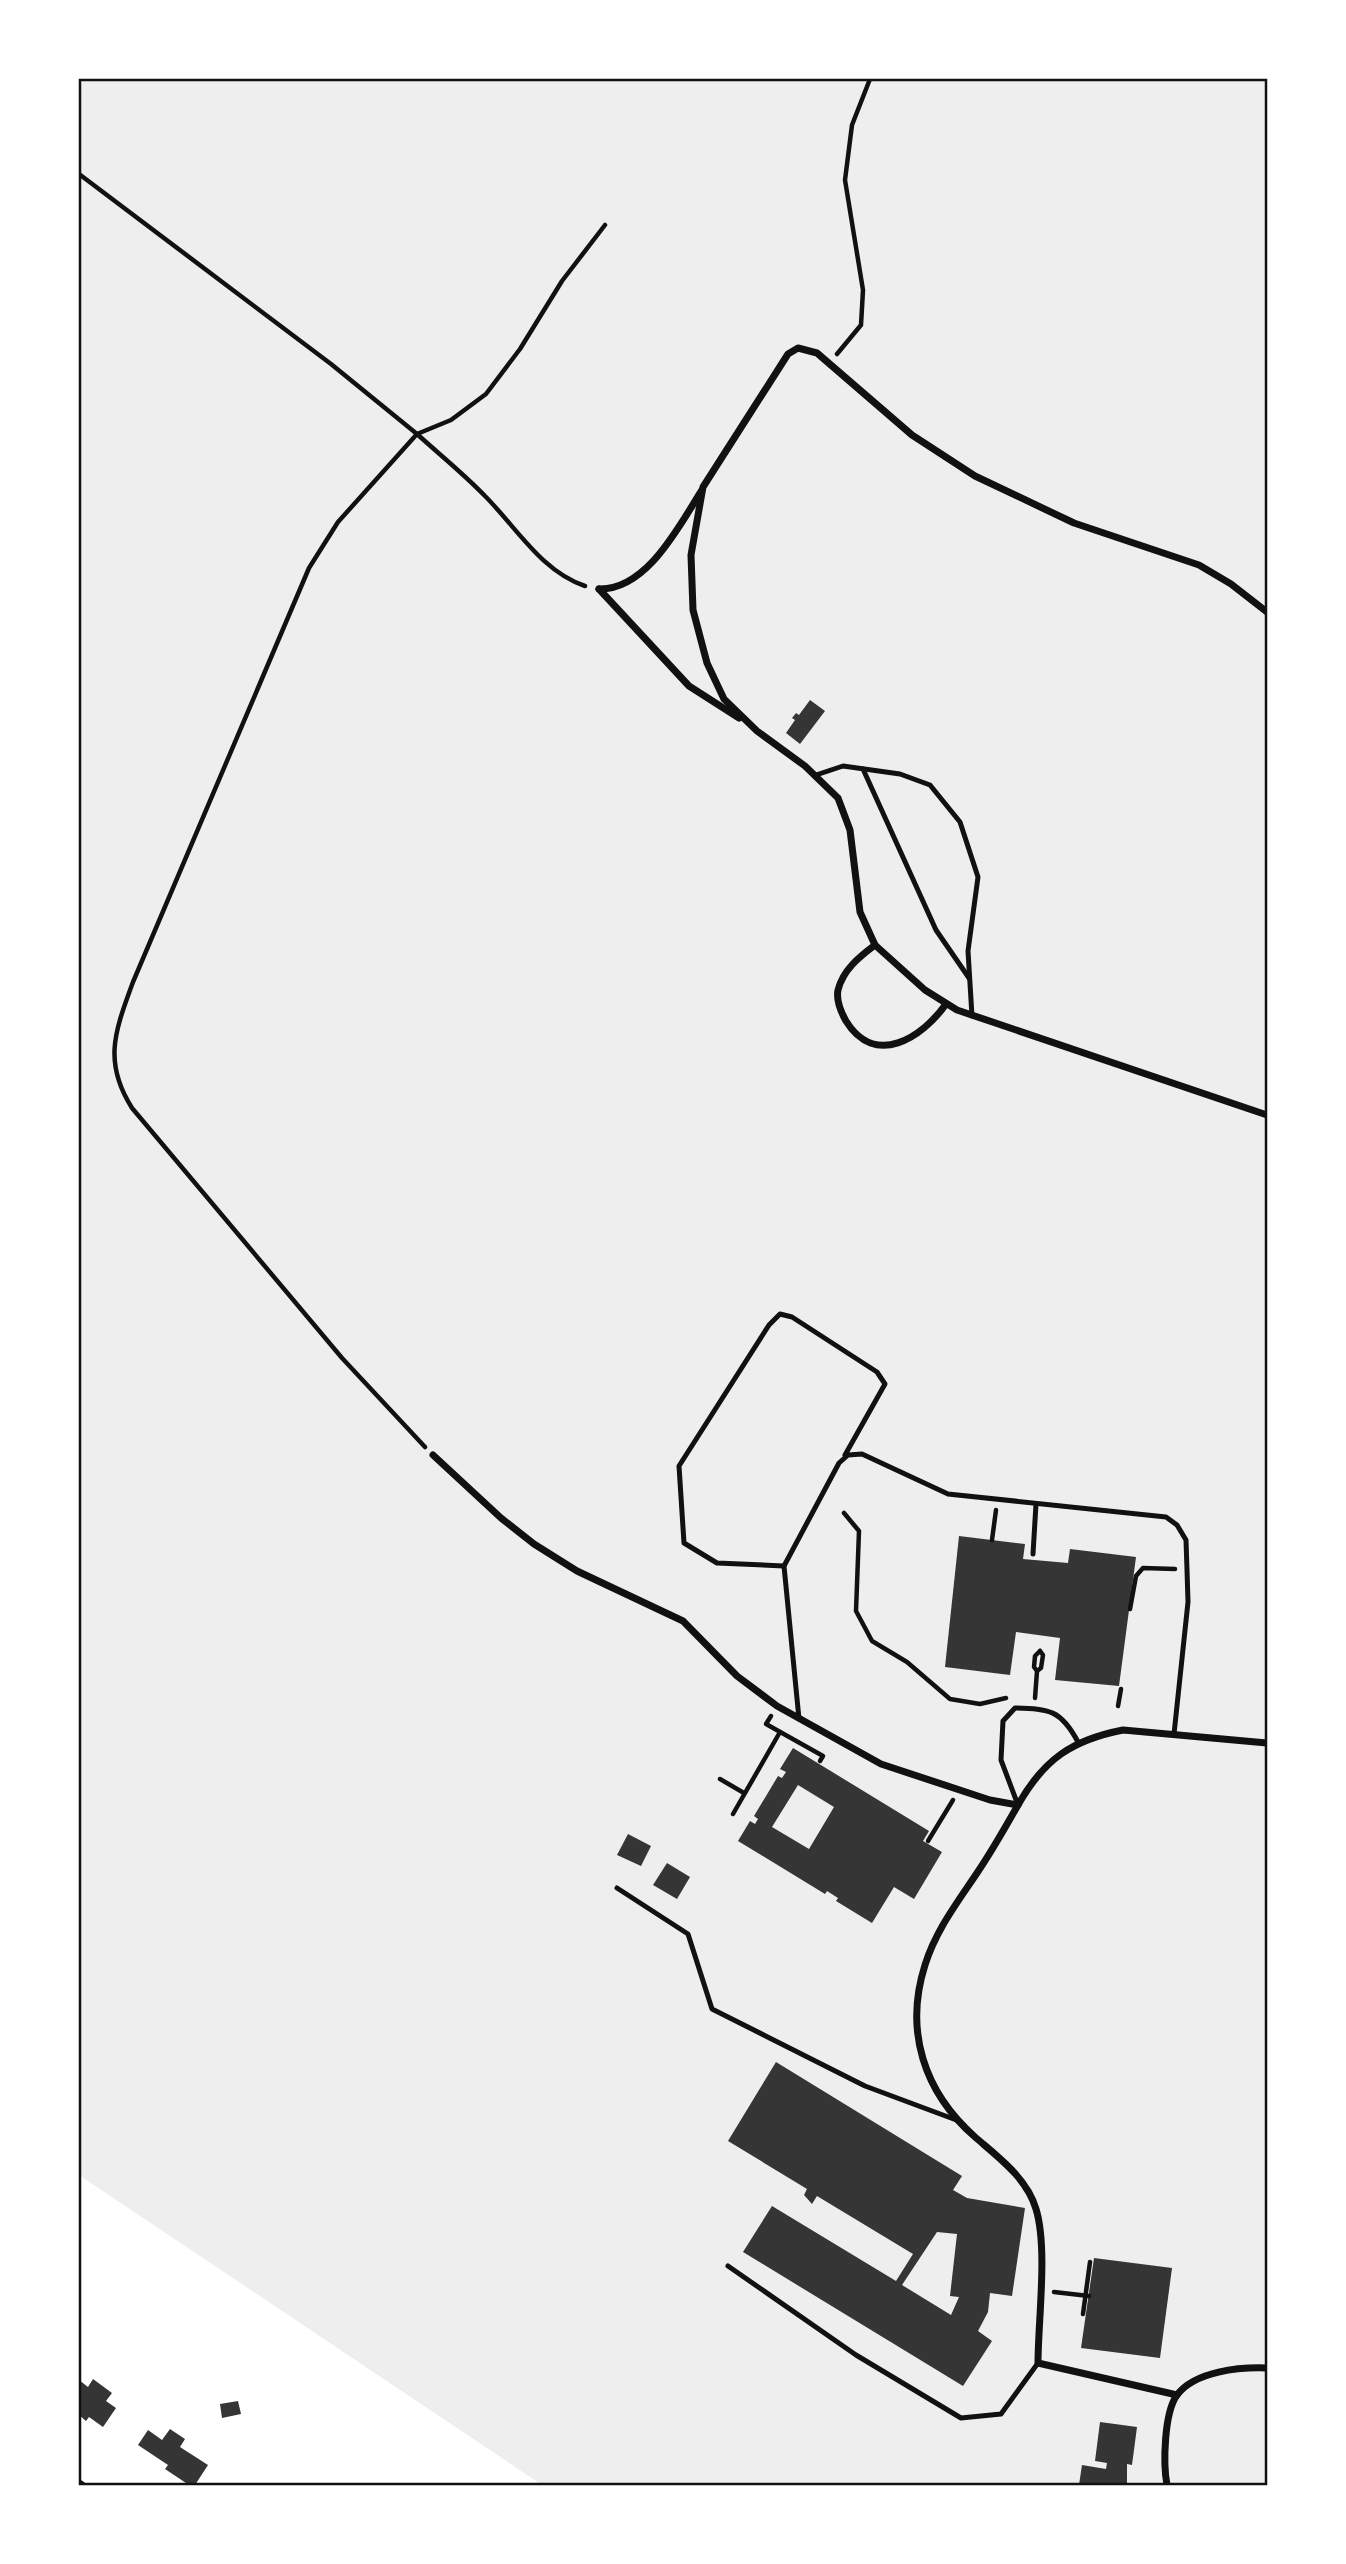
<svg xmlns="http://www.w3.org/2000/svg" width="1346" height="2564" font-family="Poppins,sans-serif">
<style>
.green{fill:#eee}
.building{fill:#353535;fill-rule:evenodd}
.lines{fill:none;stroke-linecap:round;stroke-linejoin:round}
.path{stroke:#111;stroke-width:4.5}
.service{stroke:#111;stroke-width:5}
.minor{stroke:#111;stroke-width:7}
.neatline{fill:none;stroke:#111;stroke-width:2.5}
</style>
<rect width="100%" height="100%" fill="#fff"/>
<!-- green -->
<polygon class="green" points="79,79 1267,79 1267,2485 542,2485 79,2175"/>
<!-- building -->
<g class="building">
<polygon points="810,700 825,711 800,744 786,733 795,720 792,718 796,713 799,715"/>
<polygon points="959,1536 1025,1544 1023,1559 1068,1563 1070,1549 1136,1557 1119,1686 1055,1680 1060,1638 1016,1632 1010,1675 945,1667"/>
<path d="M793,1748l136,83 -6,10 19,11 -28,47 -20,-12 -22,36 -36,-22 2,-3 -11,-7 -2,3 -87,-53 12,-20 5,3 3,-5 -4,-3 24,-40 4,2 4,-6 -6,-3zM798,1785l36,22 -25,42 -37,-22z"/>
<polygon points="628,1834 651,1846 641,1866 617,1855"/>
<polygon points="667,1863 690,1877 677,1899 653,1885"/>
<path d="M776,2062l186,114 -9,14 14,8 58,10 -13,88 -22,-3 -2,19 -10,19 14,10 -29,45 -220,-134 29,-46 124,75 17,-27 -96,-58 -5,8 -8,-9 3,-6 -79,-48zM937,2232l20,2 -7,62 9,1 -8,18 -49,-30z"/>
<polygon points="1094,2258 1172,2268 1160,2358 1081,2348"/>
<polygon points="93,2379 112,2393 106,2401 116,2408 103,2427 89,2417 86,2421 79,2415 79,2380 88,2387"/>
<polygon points="238,2401 241,2414 222,2418 220,2404"/>
<polygon points="1100,2422 1137,2427 1132,2465 1127,2464 1127,2485 1079,2485 1082,2465 1106,2469 1107,2463 1095,2461"/>
<polygon points="170,2429 185,2439 180,2447 208,2465 195,2485 189,2485 165,2469 168,2465 138,2445 148,2430 162,2440"/>
</g>
<g class="lines">
<!-- path -->
<g class="path">
<polyline points="79,174 331,364 417,434 451,420 486,394 520,349 562,281 605,225"/>
<polyline points="837,354 861,325 863,290 845,180 852,125 870,79"/>
<path d="M425,1447l-83,-89 -210,-250c-30,-47 -16,-79 1,-126l176,-414 29,-46 79,-88c22,20 47,40 68,62 31,31 57,76 100,90"/>
<polyline points="844,1513 859,1531 856,1611 872,1641 907,1662 950,1699 980,1704 1006,1698"/>
<polyline points="992,1540 996,1510"/>
<polyline points="1130,1609 1136,1576 1143,1568 1175,1569"/>
<polyline points="1037,1671 1041,1668 1043,1655 1040,1651"/>
<polyline points="1035,1698 1037,1671 1034,1667 1035,1656 1040,1651"/>
<polyline points="1118,1706 1121,1689"/>
<polyline points="771,1716 766,1724 823,1756 820,1761"/>
<polyline points="720,1779 744,1793"/>
<polyline points="733,1814 780,1732"/>
<polyline points="928,1841 953,1800"/>
<polyline points="1054,2292 1089,2296"/>
<polyline points="1083,2314 1090,2262"/>
</g>
<!-- service -->
<g class="service">
<polyline points="863,769 936,930 969,978"/>
<polyline points="816,775 843,766 900,774 930,785 960,822 978,877 968,951 972,1016"/>
<polyline points="1033,1554 1036,1504"/>
<polyline points="784,1566 717,1563 684,1543 679,1466 769,1325 780,1314 792,1317 877,1372 885,1384 845,1455"/>
<polyline points="799,1719 784,1566 839,1463 848,1455 862,1454 948,1494 1166,1517 1177,1525 1186,1540 1187,1570 1188,1602 1174,1734"/>
<path d="M1018,1805l-17,-45 2,-39 12,-13c35,1 46,2 63,34"/>
<polyline points="617,1888 688,1934 712,2009 865,2086 959,2121"/>
<polyline points="728,2266 856,2355 961,2418 1001,2414 1038,2363"/>
</g>
<!-- minor -->
<g class="minor">
<polyline points="599,589 689,686 739,718"/>
<path d="M599,589c48,1 80,-63 103,-99"/>
<polyline points="875,945 860,912 850,830 838,798 805,766 757,731 724,699 707,663 693,610 691,555 703,487 788,354 798,348 817,353 912,435 975,476 1074,523 1199,565 1231,584 1267,612"/>
<path d="M946,1004c-24,34 -71,64 -100,17 -5,-9 -10,-21 -8,-31 5,-20 21,-33 37,-45l50,45 32,20 310,105"/>
<path d="M433,1455l68,63 33,26 43,27 106,50 54,55 40,30 104,58 109,36 28,5c26,-46 54,-65 105,-75l144,13"/>
<path d="M1018,1805c-13,23 -26,46 -41,68 -20,30 -41,57 -52,92 -21,66 -1,127 50,172 23,20 52,41 61,72 12,39 2,112 2,154l139,32"/>
<polyline points="79,2483 82,2485"/>
<path d="M1167,2485c-4,-21 -3,-72 10,-90 18,-24 63,-28 90,-27"/>
</g>
</g>
<!-- border -->
<rect width="1346" height="2564" fill="none" stroke="#ffffff" stroke-width="161"/>
<rect x="80" y="80" width="1186" height="2404" class="neatline"/>
</svg>
